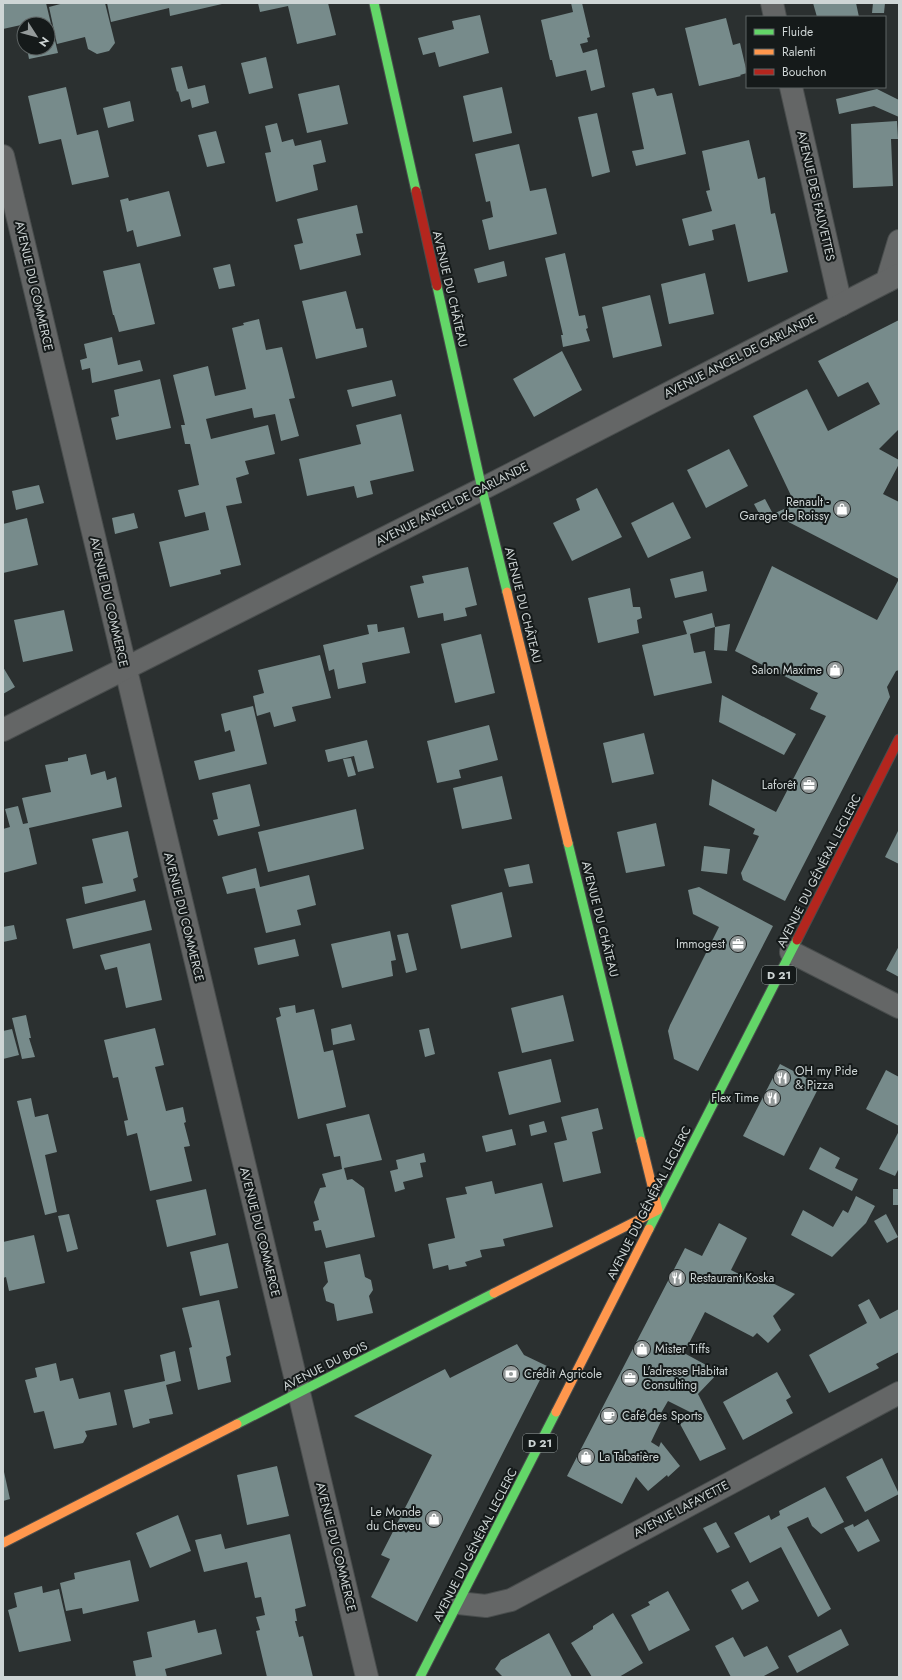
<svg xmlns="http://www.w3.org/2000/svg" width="902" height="1680" font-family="Jost,sans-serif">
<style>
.building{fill:#778b8b}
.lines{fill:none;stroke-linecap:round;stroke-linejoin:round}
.street-casing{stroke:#494d4d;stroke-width:24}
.fast-casing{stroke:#494d4d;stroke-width:11}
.slow-casing{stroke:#494d4d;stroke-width:11}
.jam-casing{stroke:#494d4d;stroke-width:11}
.street{stroke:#646666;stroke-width:22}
.fast{stroke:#63d668;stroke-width:9}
.slow{stroke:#ff974d;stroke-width:9}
.jam{stroke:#b3261e;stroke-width:9}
.labels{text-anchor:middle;stroke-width:4;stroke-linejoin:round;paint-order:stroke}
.shield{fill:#151a1a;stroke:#969d9d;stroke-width:1}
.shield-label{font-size:11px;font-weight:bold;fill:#ced5d5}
.street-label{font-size:12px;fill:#ced5d5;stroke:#151a1a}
.poi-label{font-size:12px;fill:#ced5d5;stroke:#151a1a;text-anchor:start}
</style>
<rect width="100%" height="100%" fill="#2b3030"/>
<!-- building -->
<g class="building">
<polygon points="3,3 46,3 58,53 29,59 27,48 48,48 48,24 24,24 23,33 21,25 3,29"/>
<polygon points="64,3 105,3 115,43 109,51 97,54 88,49 85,37 57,44 49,7"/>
<polygon points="107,3 222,3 222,4 170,16 169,8 111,22"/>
<polygon points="258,3 328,3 336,35 297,44 288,6 260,12"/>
<polygon points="571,3 582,3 590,37 587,38 588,42 580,44 583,53 597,49 605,87 591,91 586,70 556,77 552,60 550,60 541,20 573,12"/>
<polygon points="813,3 856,3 859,17 817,17"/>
<polygon points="873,3 885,3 884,13 872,13"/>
<polygon points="480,15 489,53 439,67 435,52 423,55 418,38 454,29 452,21"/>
<polygon points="726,18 733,45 740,43 747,73 740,75 741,76 699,86 685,28"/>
<polygon points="266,57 273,88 249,94 241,63"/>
<polygon points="182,66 188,89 205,85 209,103 192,108 190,99 181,102 178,91 177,92 171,68"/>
<polygon points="339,85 348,124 307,133 298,94"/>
<polygon points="66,87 77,135 98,130 109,177 72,185 61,139 39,144 28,96"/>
<polygon points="502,87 512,133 473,142 463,96"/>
<polygon points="654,88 657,96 672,93 686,154 636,166 632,151 644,149 632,93"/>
<polygon points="877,89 899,100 899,117 874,106 839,114 836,99"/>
<polygon points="130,101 134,121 108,128 103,108"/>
<polygon points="597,113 610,172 592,177 578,117"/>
<polygon points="897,121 898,139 891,139 893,186 853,188 851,124"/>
<polygon points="277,123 282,142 293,139 295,146 321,140 326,162 313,165 318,190 276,202 265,153 271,152 265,126"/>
<polygon points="216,131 225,163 207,167 198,135"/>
<polygon points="749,140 758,179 765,177 771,214 775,213 788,272 748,282 735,224 712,230 714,240 689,246 682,219 712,211 706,191 710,190 702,151"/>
<polygon points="519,144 530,191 546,188 557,234 489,250 482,220 493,217 490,201 486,202 475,154"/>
<polygon points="169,191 181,236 137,247 133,230 127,232 120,200 128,198 129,201"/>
<polygon points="357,205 363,233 356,234 361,255 300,270 294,245 303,243 297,219"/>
<polygon points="565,253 579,316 585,315 588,328 586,329 590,341 563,347 561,335 563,335 545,258"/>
<polygon points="504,261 507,276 478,283 474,269"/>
<polygon points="140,263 155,324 119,332 114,315 113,315 103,271"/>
<polygon points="230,264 235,286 219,289 213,268"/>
<polygon points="705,273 714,314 669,324 661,284"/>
<polygon points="346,291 356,329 363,328 367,347 316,359 302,301"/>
<polygon points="650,295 662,346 613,358 602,307"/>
<polygon points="259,319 266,350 282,347 295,398 289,399 299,436 281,441 275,414 254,418 252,408 206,419 211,439 268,425 275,454 245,461 249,474 236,478 242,503 226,506 241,565 220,570 221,574 170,587 159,542 209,530 205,512 185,517 178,490 199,485 190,444 185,444 181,425 185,425 173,375 208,366 215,396 246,389 232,328 244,325 243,323"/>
<polygon points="899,320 899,429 879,449 899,460 899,464 883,494 899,502 899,670 896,671 887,687 890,697 785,901 743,880 741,873 759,836 753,834 755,829 709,805 712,779 776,812 826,716 810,709 818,693 735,651 772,566 877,620 899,579 773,514 795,504 753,416 807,389 828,431 880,404 868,382 838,397 818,361"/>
<polygon points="112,337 118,365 140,360 143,371 92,383 90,368 82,370 80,360 87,358 84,344"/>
<polygon points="562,351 582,390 534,417 513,379"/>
<polygon points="160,379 171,428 116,440 111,418 119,416 114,390"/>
<polygon points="392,380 396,396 352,407 347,390"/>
<polygon points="401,414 414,471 370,481 373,494 357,498 354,486 307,496 299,459 361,444 356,425"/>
<polygon points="729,449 748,486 706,508 687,470"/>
<polygon points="39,485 44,503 16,510 12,491"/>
<polygon points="597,488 622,537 572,561 553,523 580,510 576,499"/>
<polygon points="765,499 773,514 764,523 754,504"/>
<polygon points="673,502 691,538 648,558 631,523"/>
<polygon points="134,513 138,528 115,534 112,518"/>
<polygon points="27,518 38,565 3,573 3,524"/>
<polygon points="468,567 477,605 465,608 467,616 444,621 443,613 418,618 410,586 424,583 422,576"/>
<polygon points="703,571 707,591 675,598 670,579"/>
<polygon points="630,588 633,607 640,607 642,618 637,620 639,633 598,643 588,598"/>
<polygon points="64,610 73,651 23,662 14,620"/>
<polygon points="712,613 715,627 690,634 694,653 705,651 712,683 654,696 642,645 687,634 683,621"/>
<polygon points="377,624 378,632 404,627 410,653 362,663 366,683 338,689 334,669 329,671 323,645 369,634 367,625"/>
<polygon points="730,624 727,651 714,650 715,627"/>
<polygon points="481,634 495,693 455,703 441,644"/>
<polygon points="320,655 331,698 292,707 296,721 274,727 270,712 257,716 253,696 264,693 258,670"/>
<polygon points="3,667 15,687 3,694"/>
<polygon points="722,695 796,734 784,755 719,722"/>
<polygon points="253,706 267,764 199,780 194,761 235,751 230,730 225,732 221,714"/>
<polygon points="489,725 498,760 459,770 461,778 437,783 427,741"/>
<polygon points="644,733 654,774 612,783 603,743"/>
<polygon points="367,740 374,768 358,772 354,756 328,762 325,750"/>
<polygon points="86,754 91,775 105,771 107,780 116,777 122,807 29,828 37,864 3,873 3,829 10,827 5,809 18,806 23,824 28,823 22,798 51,792 45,765 68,761 68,758"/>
<polygon points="351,758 356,775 348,777 343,759"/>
<polygon points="502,776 512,819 462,829 453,788"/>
<polygon points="250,784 260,826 218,836 213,820 218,819 212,793"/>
<polygon points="356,809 364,849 268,872 258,832"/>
<polygon points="656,823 665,866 626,873 617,832"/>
<polygon points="899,829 899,864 885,857"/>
<polygon points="128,831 138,877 133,879 136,891 85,904 82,887 103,883 92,839"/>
<polygon points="704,846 730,849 727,874 701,871"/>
<polygon points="529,864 533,883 509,887 504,869"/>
<polygon points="256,868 260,887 309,875 316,905 297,910 301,925 266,933 255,888 227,894 222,877"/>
<polygon points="699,887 773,926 698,1071 674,1059 668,1031 670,1025 719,927 693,914 688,890"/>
<polygon points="502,892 512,937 461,949 451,905"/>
<polygon points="145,900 152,930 73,949 66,919"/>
<polygon points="14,925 17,939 3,942 3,927"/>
<polygon points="390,931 396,960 391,961 393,976 342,988 331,944"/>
<polygon points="408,933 417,970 406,973 397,935"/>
<polygon points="295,939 299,956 258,965 254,948"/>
<polygon points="150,943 162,1000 126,1008 117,967 105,970 100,955"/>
<polygon points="899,946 899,977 886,970"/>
<polygon points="563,995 574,1041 522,1053 511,1008"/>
<polygon points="295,1005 296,1013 314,1009 324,1052 333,1050 346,1107 298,1119 276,1018 281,1016 279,1008"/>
<polygon points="26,1015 31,1038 29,1038 35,1057 22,1059 12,1018"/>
<polygon points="351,1024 355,1040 333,1045 331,1029"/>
<polygon points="155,1028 164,1065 155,1067 166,1111 183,1107 186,1122 184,1123 190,1146 184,1147 192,1181 150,1191 137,1133 127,1136 124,1121 128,1120 118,1077 113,1078 104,1040"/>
<polygon points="429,1028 435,1054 425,1057 419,1030"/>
<polygon points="12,1029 19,1055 3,1059 3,1031"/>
<polygon points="551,1059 561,1102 509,1115 498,1072"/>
<polygon points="780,1064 820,1085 784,1156 743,1136"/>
<polygon points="886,1070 899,1077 899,1126 866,1109"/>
<polygon points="31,1098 35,1117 48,1114 57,1152 45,1155 57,1212 45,1215 17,1101"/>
<polygon points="598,1108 603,1129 592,1132 601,1173 563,1182 554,1143 567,1140 561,1117"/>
<polygon points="369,1114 382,1160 344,1168 347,1180 352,1179 364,1188 375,1237 326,1248 321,1230 315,1231 313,1222 319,1220 314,1202 320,1188 326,1187 322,1174 342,1169 340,1156 334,1157 326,1124"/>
<polygon points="544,1121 547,1132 531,1136 529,1125"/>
<polygon points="512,1129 516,1145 486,1152 482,1136"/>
<polygon points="899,1131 899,1168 895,1176 879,1169"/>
<polygon points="820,1147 840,1158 835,1168 858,1179 852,1191 809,1169"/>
<polygon points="424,1153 426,1162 420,1163 423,1177 403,1182 405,1189 395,1192 390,1171 398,1169 396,1160"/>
<polygon points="492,1181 495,1194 542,1183 553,1227 503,1239 505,1246 480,1250 482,1257 465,1262 467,1266 449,1270 448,1265 433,1269 428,1244 455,1238 446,1198 467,1194 465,1187"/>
<polygon points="206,1189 216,1235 167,1247 156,1200"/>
<rect x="893" y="1189" width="6" height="16"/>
<polygon points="856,1196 875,1206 866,1223 832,1257 791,1235 803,1210 833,1227 843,1210 848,1213"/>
<polygon points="69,1214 78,1249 67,1252 58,1216"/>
<polygon points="886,1214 898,1237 887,1243 874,1221"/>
<polygon points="719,1223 747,1238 731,1270 755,1282 758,1276 795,1294 773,1316 781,1330 768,1343 757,1333 753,1337 705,1312 684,1353 719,1372 698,1394 726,1449 700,1461 680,1424 696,1415 668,1401 661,1413 664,1415 651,1442 659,1447 661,1442 680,1466 668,1477 667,1475 648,1491 636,1477 622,1504 567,1476 685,1248 702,1256"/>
<polygon points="34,1235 45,1283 9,1291 6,1277 3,1278 3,1242"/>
<polygon points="228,1243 238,1288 200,1296 190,1252"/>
<polygon points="360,1254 365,1277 371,1280 373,1290 369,1296 373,1313 337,1321 334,1304 326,1301 323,1288 328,1282 324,1262"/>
<polygon points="869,1299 880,1319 899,1309 899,1352 876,1364 879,1368 829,1393 809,1355 867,1323 858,1305"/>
<polygon points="219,1300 231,1355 226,1357 231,1382 198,1390 189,1348 192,1347 182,1308"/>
<polygon points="517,1344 524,1355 547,1366 417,1622 371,1597 390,1559 381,1555 432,1455 354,1416 445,1369 450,1378"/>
<polygon points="175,1351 181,1381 166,1385 173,1414 149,1419 150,1423 133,1428 124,1390 165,1381 160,1355"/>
<polygon points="56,1363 60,1381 73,1378 79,1399 110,1392 117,1425 85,1431 87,1436 83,1443 54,1449 44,1411 34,1413 25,1380 37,1377 35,1368"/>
<polygon points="777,1372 791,1397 786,1400 793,1413 743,1440 723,1402"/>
<polygon points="882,1458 899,1494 865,1512 846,1477"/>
<polygon points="277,1466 289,1516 247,1525 237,1475"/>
<polygon points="4,1472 10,1499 3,1501 3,1473"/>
<polygon points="825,1487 844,1522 821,1534 812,1526 808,1517 787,1527 831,1609 818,1617 781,1547 750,1563 734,1533 769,1515 771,1520 780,1515 779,1511"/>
<polygon points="178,1515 191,1551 150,1568 136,1533"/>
<polygon points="868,1519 880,1541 858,1552 844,1528 853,1524 854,1527"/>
<polygon points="716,1522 730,1547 717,1553 703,1528"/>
<polygon points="221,1534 225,1549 290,1534 306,1606 295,1609 297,1621 295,1621 299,1637 303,1636 313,1677 267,1677 256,1631 260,1630 256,1617 265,1615 261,1597 255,1598 247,1562 204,1572 195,1540"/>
<polygon points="130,1560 139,1601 83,1614 82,1608 66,1611 60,1583 75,1579 74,1573"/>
<polygon points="748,1581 759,1601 742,1610 731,1590"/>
<polygon points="42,1586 43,1593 59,1589 71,1641 19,1652 8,1610 17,1607 14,1593"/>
<polygon points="668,1591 690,1630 649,1651 631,1615 650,1605 648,1602"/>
<polygon points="613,1613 643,1663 619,1677 592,1677 571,1643 593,1629 593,1626"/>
<polygon points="195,1620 198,1633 216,1629 222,1654 165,1669 167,1677 136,1677 133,1661 152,1657 147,1632"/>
<polygon points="841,1629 849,1645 797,1673 788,1656"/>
<polygon points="549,1633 572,1677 503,1677 495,1669 501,1660"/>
<polygon points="733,1637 744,1657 767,1646 779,1668 762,1677 731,1677 715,1646"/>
</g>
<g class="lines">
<!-- street casing -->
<g class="street-casing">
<g id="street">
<polyline points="772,3 775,17"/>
<polyline points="791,87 841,305"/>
<polyline points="3,156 367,1677"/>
<polyline points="887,281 899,241"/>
<polyline points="3,730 482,489 899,275"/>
<polyline points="791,952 899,1007"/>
<polyline points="458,1603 486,1606 511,1600 899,1393"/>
</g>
</g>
<!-- fast casing -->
<g class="fast-casing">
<g id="fast">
<polyline points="374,3 416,191"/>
<polyline points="437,286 482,489 507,592"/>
<polyline points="568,843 641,1141"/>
<polyline points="649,1229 797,940"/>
<polyline points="237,1424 494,1293"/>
<polyline points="420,1677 556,1412"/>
</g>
</g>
<!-- slow casing -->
<g class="slow-casing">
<g id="slow">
<polyline points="507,592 568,843"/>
<polyline points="494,1293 658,1210 641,1141"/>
<polyline points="556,1412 649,1229"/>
<polyline points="3,1543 237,1424"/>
</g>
</g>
<!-- jam casing -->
<g class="jam-casing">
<g id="jam">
<polyline points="416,191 437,286"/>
<polyline points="797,940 899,739"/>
</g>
</g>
<!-- street -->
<use href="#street" class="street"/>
<!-- fast -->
<use href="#fast" class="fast"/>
<!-- slow -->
<use href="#slow" class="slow"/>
<!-- jam -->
<use href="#jam" class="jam"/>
</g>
<!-- icons -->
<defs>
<g id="shop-disc" transform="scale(0.9)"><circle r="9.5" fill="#959b9b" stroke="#151a1a"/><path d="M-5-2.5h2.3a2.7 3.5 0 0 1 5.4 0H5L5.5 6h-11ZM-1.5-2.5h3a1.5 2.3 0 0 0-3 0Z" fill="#fff"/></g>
<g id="office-disc" transform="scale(0.9)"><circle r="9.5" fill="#959b9b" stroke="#151a1a"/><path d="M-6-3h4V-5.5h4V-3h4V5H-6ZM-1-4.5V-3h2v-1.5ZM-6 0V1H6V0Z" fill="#fff"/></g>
<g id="restaurant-disc" transform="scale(0.9)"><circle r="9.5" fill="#959b9b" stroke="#151a1a"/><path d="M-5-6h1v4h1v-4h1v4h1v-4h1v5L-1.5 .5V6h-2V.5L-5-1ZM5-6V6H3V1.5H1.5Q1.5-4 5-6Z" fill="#fff"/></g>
<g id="bank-disc" transform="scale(0.9)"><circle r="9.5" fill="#959b9b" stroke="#151a1a"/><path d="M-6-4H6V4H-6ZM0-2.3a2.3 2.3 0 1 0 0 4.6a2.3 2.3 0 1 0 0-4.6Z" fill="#fff"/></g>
<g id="cafe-disc" transform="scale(0.9)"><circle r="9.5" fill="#959b9b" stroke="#151a1a"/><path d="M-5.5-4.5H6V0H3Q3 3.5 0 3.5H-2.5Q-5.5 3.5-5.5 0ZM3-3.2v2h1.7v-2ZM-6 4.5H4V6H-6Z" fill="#fff"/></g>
</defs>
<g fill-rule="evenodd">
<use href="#shop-disc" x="842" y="509"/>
<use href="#shop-disc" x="835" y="670"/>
<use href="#office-disc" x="809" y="785"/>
<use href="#office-disc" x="738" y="944"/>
<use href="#restaurant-disc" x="782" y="1078"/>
<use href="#restaurant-disc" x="772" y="1098"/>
<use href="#restaurant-disc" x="677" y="1278"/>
<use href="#shop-disc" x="642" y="1349"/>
<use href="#bank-disc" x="511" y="1374"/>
<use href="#office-disc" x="630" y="1378"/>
<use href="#cafe-disc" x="609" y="1416"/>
<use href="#shop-disc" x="586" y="1457"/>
<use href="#shop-disc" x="434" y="1519"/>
</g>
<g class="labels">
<!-- shield labels -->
<g class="shield">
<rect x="762" y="966" width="34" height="18" rx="3"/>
<rect x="523" y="1434" width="34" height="18" rx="3"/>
</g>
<g class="shield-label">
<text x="779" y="979">D 21</text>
<text x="540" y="1447">D 21</text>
</g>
<!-- street labels -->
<g class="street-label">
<text transform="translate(816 196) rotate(77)" y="4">AVENUE DES FAUVETTES</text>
<text transform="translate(34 286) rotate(77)" y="4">AVENUE DU COMMERCE</text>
<text transform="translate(450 289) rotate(77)" y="4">AVENUE DU CHÂTEAU</text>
<text transform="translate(740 356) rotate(-27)" y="4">AVENUE ANCEL DE GARLANDE</text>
<text transform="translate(452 504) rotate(-27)" y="4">AVENUE ANCEL DE GARLANDE</text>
<text transform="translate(109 602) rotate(77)" y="4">AVENUE DU COMMERCE</text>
<text transform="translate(523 605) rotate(76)" y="4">AVENUE DU CHÂTEAU</text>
<text transform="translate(819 871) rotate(-63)" y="4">AVENUE DU GÉNÉRAL LECLERC</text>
<text transform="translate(184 917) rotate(76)" y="4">AVENUE DU COMMERCE</text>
<text transform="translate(600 919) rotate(76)" y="4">AVENUE DU CHÂTEAU</text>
<text transform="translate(649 1203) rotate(-63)" y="4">AVENUE DU GÉNÉRAL LECLERC</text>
<text transform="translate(260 1232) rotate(76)" y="4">AVENUE DU COMMERCE</text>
<text transform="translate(325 1366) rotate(-27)" y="4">AVENUE DU BOIS</text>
<text transform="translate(681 1509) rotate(-28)" y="4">AVENUE LAFAYETTE</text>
<text transform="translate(475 1545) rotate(-63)" y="4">AVENUE DU GÉNÉRAL LECLERC</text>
<text transform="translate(336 1547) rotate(76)" y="4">AVENUE DU COMMERCE</text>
</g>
<!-- poi labels -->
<g class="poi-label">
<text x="829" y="506" text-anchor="end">Renault -<tspan x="829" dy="14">Garage de Roissy</tspan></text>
<text x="822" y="674" text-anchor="end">Salon Maxime</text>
<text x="796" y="789" text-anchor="end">Laforêt</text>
<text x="725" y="948" text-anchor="end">Immogest</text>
<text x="795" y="1075">OH my Pide<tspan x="795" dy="14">&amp; Pizza</tspan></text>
<text x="759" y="1102" text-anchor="end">Flex Time</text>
<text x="690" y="1282">Restaurant Koska</text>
<text x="655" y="1353">Mister Tiffs</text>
<text x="643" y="1375">L'adresse Habitat<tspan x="643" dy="14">Consulting</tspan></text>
<text x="524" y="1378">Crédit Agricole</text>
<text x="622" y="1420">Café des Sports</text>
<text x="599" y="1461">La Tabatière</text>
<text x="421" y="1516" text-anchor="end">Le Monde<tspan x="421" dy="14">du Cheveu</tspan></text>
</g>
</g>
<!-- border -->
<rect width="902" height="1680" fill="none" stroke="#ced5d5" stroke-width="8"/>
<!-- legend -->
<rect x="746" y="16" width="140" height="72" fill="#151a1a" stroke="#5f6565"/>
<rect x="754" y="29" width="20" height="6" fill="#63d668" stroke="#5f6565"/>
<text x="782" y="36" font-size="12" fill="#ced5d5">Fluide</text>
<rect x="754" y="49" width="20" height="6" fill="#ff974d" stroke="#5f6565"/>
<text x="782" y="56" font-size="12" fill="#ced5d5">Ralenti</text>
<rect x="754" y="69" width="20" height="6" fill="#b3261e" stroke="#5f6565"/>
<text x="782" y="76" font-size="12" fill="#ced5d5">Bouchon</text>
<!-- north arrow -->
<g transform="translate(36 36) rotate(126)"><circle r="19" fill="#151a1a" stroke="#5f6565"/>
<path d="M0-3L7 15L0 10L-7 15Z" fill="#959b9b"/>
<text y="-6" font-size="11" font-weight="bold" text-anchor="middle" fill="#ced5d5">N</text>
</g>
</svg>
